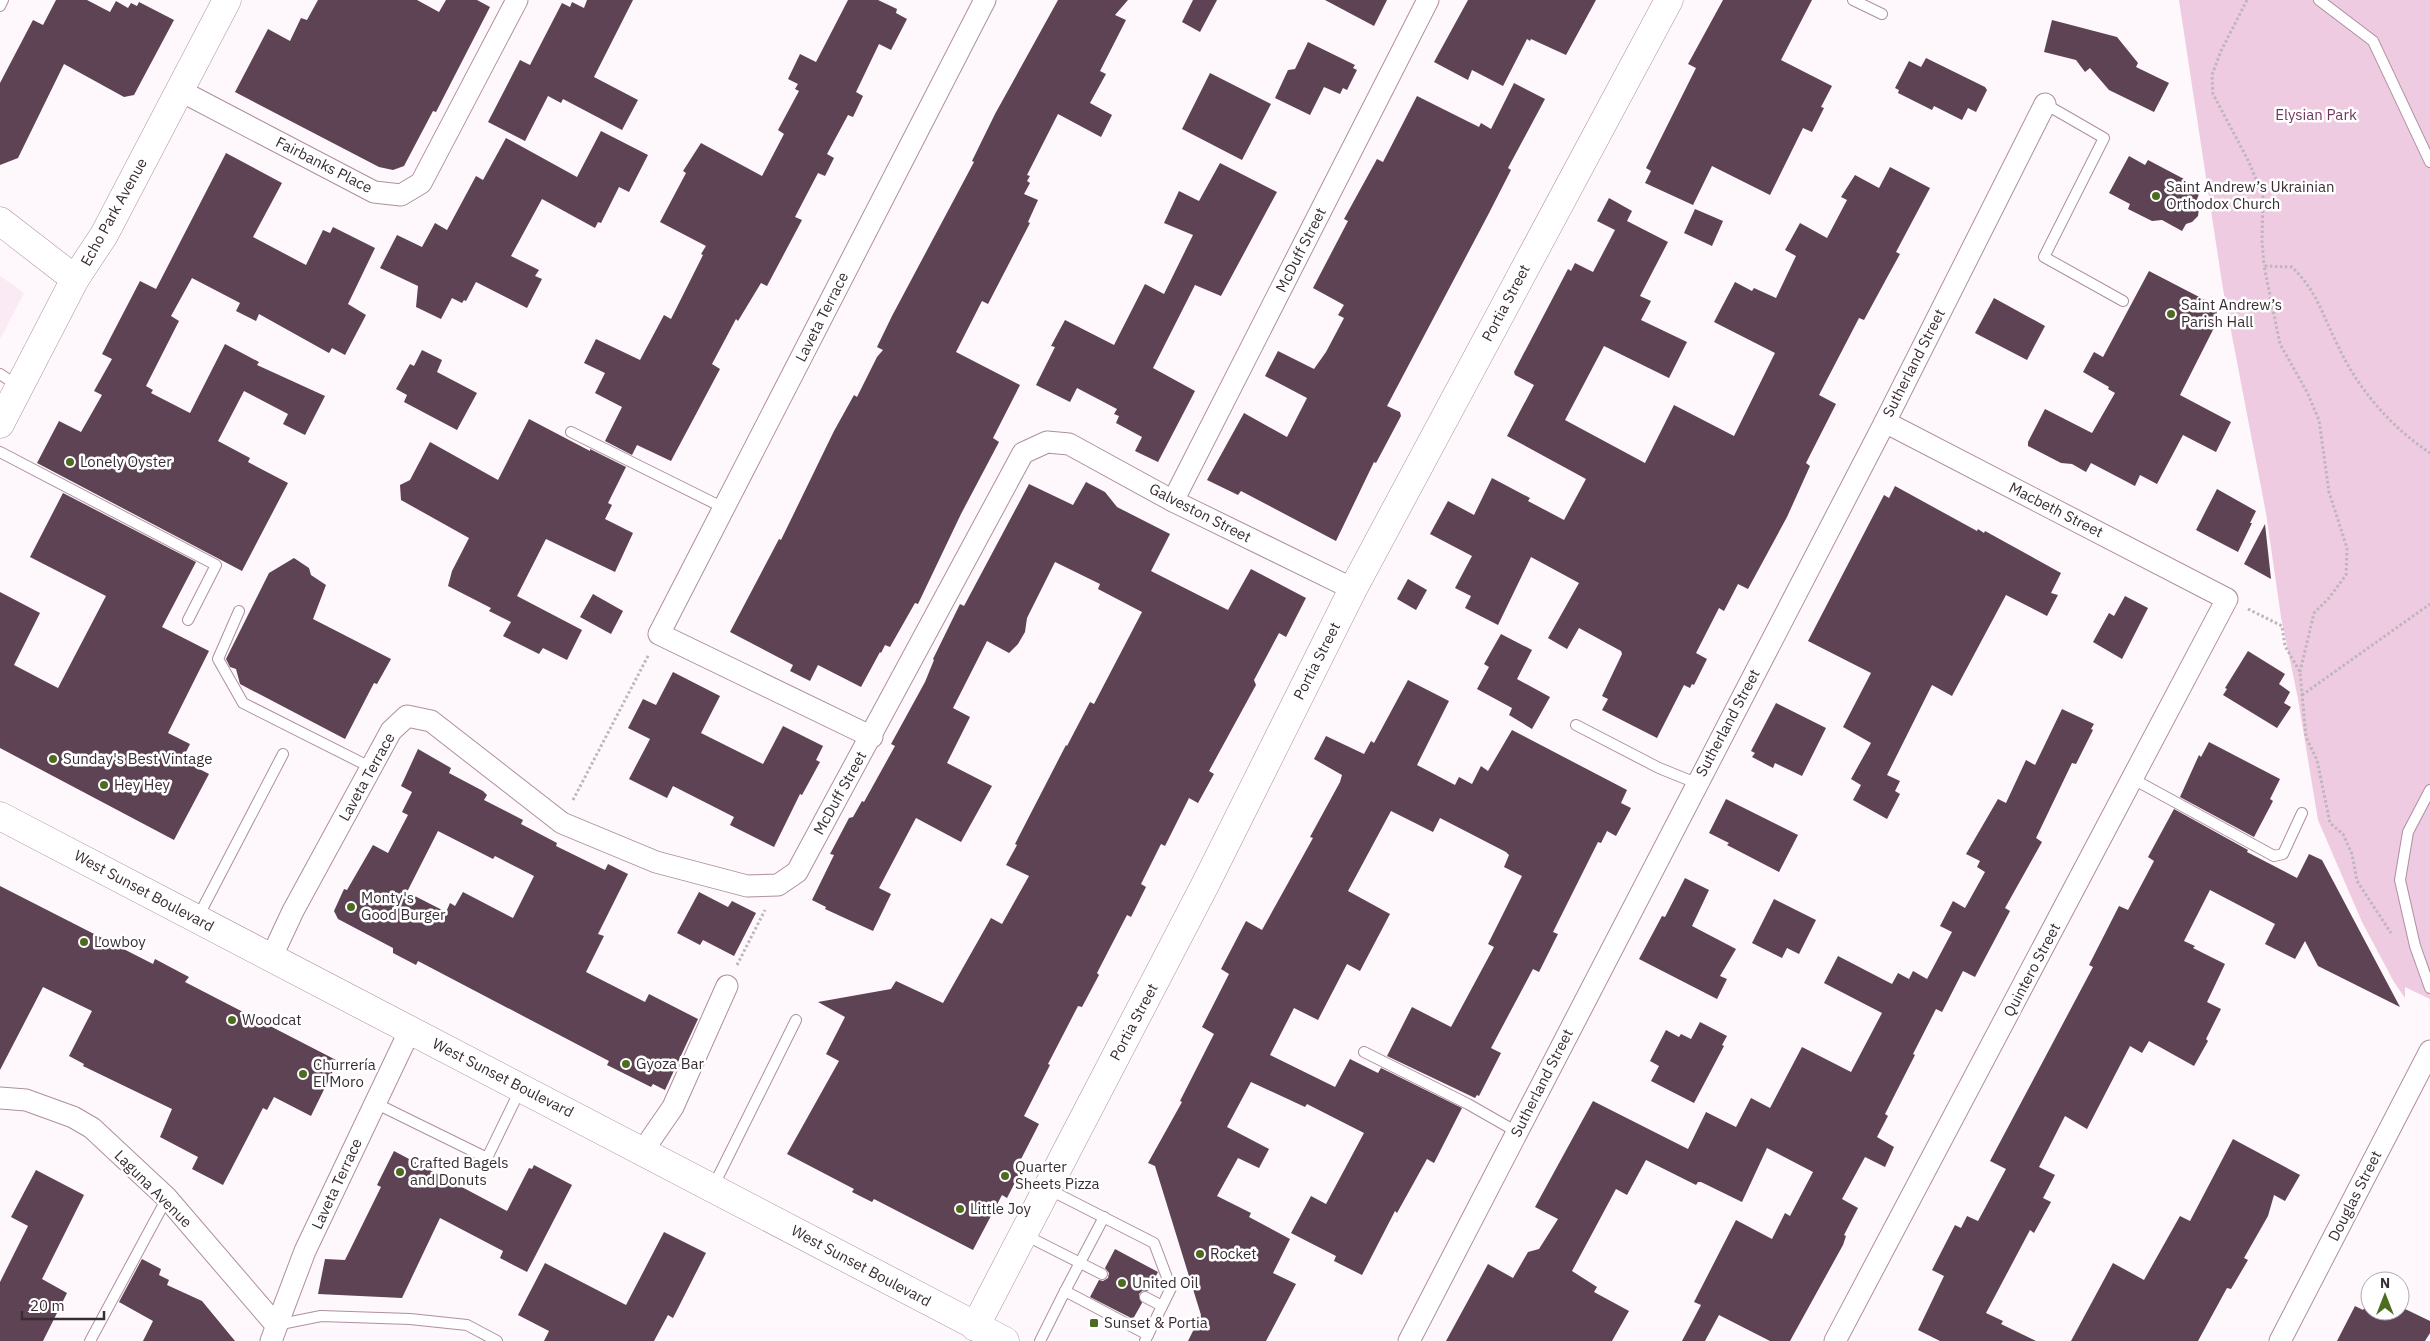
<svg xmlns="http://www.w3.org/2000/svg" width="2430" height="1341" font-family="'IBM Plex Sans',sans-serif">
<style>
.built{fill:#faeaf3}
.green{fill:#eecbe0}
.building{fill:#5d4353;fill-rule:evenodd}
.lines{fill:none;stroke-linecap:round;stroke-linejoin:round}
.lane-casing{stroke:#ae8fa1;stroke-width:12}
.street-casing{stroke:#ae8fa1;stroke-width:23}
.secondary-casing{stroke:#ae8fa1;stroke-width:29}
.primary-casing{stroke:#ae8fa1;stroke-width:29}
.path{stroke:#beb6bb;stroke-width:3;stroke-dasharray:2.5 2.5;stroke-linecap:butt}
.lane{stroke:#fff;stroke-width:10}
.street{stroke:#fff;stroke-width:21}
.secondary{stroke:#fff;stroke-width:28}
.primary{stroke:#fff;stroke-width:28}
.poi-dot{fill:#4d6b21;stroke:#fff;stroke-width:2}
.labels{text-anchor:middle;stroke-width:5;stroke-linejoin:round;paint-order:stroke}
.park-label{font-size:15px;fill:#71365d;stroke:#fff}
.street-label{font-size:15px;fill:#392d34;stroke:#fff}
.poi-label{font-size:15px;fill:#392d34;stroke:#fff;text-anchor:start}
</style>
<rect width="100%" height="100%" fill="#fef7fb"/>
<!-- built -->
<polygon class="built" points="0,276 24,293 0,339"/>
<!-- green -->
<polygon class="green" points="2179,0 2430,0 2430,999 2405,987 2405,998 2394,982 2362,922 2318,820 2298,699 2281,617 2266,513 2223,289"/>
<!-- building -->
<g class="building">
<polygon points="56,0 87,0 110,12 116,1 128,8 131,3 137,6 139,2 174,20 134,95 124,97 64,64 18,158 0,165 0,83 33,20 43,25"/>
<polygon points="318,0 417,0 439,12 446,0 477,0 490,7 436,112 433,111 404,166 393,170 379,167 235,92 268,29 290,41 301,18 307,20"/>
<polygon points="587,0 633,0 594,77 638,100 622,130 563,99 561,103 548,96 525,141 488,122 520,60 530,65 562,3 570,7 572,2 584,8"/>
<polygon points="848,0 878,0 897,9 896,13 907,19 891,50 879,44 856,92 863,96 853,117 848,115 827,154 834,158 825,176 818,173 795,217 802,220 767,286 761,283 738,321 736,319 712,364 720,369 671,461 637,445 632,455 605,441 622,407 595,393 605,373 584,363 596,339 640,360 664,315 671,319 703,255 701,254 706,246 660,222 686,173 683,171 701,143 762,176 784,134 778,130 799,91 795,89 798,84 788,79 800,54 816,62"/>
<polygon points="1058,0 1128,0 1115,15 1126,20 1100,71 1106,74 1090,103 1112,115 1101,137 1058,114 1027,175 1030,176 1027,181 1030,183 1024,194 1038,200 1028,222 1030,223 988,304 982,301 956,352 1020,385 993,438 999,442 961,514 918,604 915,603 890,647 885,645 881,653 880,652 861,687 818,665 810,681 790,671 793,665 730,632 779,539 781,540 834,431 854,395 857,397 877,357 883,350 877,347 892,316 974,162 972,161 995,114"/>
<polygon points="1193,0 1217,0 1200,32 1182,22"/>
<polygon points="1325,0 1387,0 1374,26"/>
<polygon points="1468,0 1596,0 1566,55 1531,39 1530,41 1527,39 1503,86 1472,70 1468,80 1434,62"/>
<polygon points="1723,0 1812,0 1781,60 1832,86 1821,107 1824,108 1812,132 1803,128 1770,195 1712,166 1693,205 1645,183 1651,171 1646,168 1696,68 1688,64"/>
<polygon points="2052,20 2117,37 2138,63 2136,67 2169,83 2154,112 2109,90 2090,68 2085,72 2076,60 2044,52"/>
<polygon points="1308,42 1355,65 1353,68 1357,70 1347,90 1343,88 1340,94 1324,87 1310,115 1275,98 1288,70 1295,69"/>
<polygon points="1926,58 1985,87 1987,90 1976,112 1968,108 1962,120 1934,106 1932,110 1898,93 1899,90 1895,88 1909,61 1921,67"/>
<polygon points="1210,73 1271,104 1242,160 1182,129"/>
<polygon points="1514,83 1545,99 1508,168 1511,170 1488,215 1387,406 1400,412 1401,416 1376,463 1374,462 1336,541 1241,491 1238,495 1207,480 1244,413 1287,437 1307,398 1265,376 1278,351 1314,369 1326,352 1344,318 1338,315 1344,305 1313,288 1348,221 1344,219 1377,159 1383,162 1417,96 1479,127 1481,123 1491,129"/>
<polygon points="601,131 648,155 629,192 619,187 601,223 598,222 595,228 542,199 511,256 539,270 535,276 542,279 527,308 476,282 466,301 464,300 462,303 452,298 441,319 416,307 418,286 380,268 397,235 422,247 435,223 447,230 476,176 483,180 506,138 577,177"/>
<polygon points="226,153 282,183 253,237 306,265 323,230 330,233 333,227 375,248 348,304 366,315 345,355 332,348 329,353 259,314 256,321 236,311 240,303 192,278 171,316 179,321 146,386 153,390 151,393 190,413 225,344 259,362 257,365 325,396 305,435 283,424 288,414 244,391 218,441 250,458 248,462 288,483 242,571 37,463 59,421 81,432 102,395 94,391 112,359 102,354 140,281 156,289"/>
<polygon points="2129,156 2145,165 2148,160 2184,179 2182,184 2199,194 2196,202 2199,208 2198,216 2192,222 2186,224 2182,231 2162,220 2152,221 2128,209 2130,204 2109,193"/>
<polygon points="1220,163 1277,192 1221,296 1195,285 1153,368 1195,391 1158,462 1135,451 1142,437 1116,423 1119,416 1114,414 1117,409 1077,388 1070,402 1036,385 1055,347 1051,346 1065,320 1114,345 1145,284 1164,294 1193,235 1164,223 1179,191 1199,201"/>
<polygon points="1890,167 1930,188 1896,252 1900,254 1889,274 1864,320 1859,318 1819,395 1836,404 1806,463 1810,466 1787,517 1748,589 1738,584 1724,611 1719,608 1696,653 1707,659 1694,685 1692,684 1690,688 1684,685 1657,738 1602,710 1608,699 1602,696 1622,654 1621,651 1579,628 1567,649 1548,638 1579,583 1531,557 1498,625 1465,608 1471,596 1455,588 1472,556 1430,534 1448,501 1474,515 1492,478 1530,498 1528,501 1564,520 1586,479 1507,436 1534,385 1515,375 1514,372 1568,269 1571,271 1575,263 1593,272 1615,230 1597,221 1609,198 1632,211 1627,221 1668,242 1640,296 1651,301 1641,320 1687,342 1669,378 1604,346 1565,420 1645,463 1674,405 1734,436 1775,353 1714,322 1735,282 1752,291 1754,288 1776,298 1796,256 1785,250 1800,223 1827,238 1847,200 1841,197 1855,175 1879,188"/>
<polygon points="1695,209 1723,221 1712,246 1684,233"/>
<polygon points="2149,271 2205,300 2204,302 2216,309 2218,320 2180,395 2231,422 2216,452 2183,435 2157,484 2140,475 2135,486 2091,463 2086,472 2072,464 2061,463 2028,446 2028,442 2045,409 2092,433 2115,393 2108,389 2109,387 2083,372 2094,352 2103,357"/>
<polygon points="1994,298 2045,326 2027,360 1975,333"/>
<polygon points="422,350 442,360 437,372 477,393 457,430 404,402 407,395 396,389 410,364 414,366"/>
<polygon points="529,419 590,451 590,449 626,467 608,503 612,505 605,519 633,533 615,572 546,539 517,596 582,630 567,660 543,648 539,654 503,636 511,622 489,611 491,608 448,586 452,571 469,538 401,500 400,485 410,480 430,442 498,480"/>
<polygon points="1086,482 1105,492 1117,507 1170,534 1151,571 1228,610 1251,569 1306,598 1286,637 1279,633 1254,680 1256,685 1209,771 1214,774 1198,803 1189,798 1165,846 1161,844 1141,884 1146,887 1131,917 1127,915 1097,973 1099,975 1082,1007 1078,1006 1048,1064 1050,1065 1024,1116 1039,1124 1017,1167 1022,1169 1007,1198 1002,1195 973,1250 874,1199 872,1202 852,1192 854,1189 787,1154 839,1061 826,1054 845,1017 818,1002 891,989 896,981 943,1003 991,918 1002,924 1029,876 1006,865 1017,845 1015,844 1066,745 1067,746 1090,702 1094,704 1142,612 1098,589 1100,584 1055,562 1027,618 1025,632 1018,644 1009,653 987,641 953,708 970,717 947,763 992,786 961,842 916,818 879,888 891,894 873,931 825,909 826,907 812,900 834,855 830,854 849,818 853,817 862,801 864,802 895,746 891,744 925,682 934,660 933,659 960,604 964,606 1029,484 1073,505"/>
<polygon points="1895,486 1977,531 1978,529 1984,533 1985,531 2061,573 2051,593 2058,595 2047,616 2006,595 1952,696 1932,685 1887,775 1900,781 1895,791 1900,794 1887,819 1853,800 1861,785 1851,779 1871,743 1843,727 1871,673 1808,641 1884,495 1889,498"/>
<polygon points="2217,489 2256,511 2250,523 2252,523 2238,552 2196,530"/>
<polygon points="63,493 196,562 162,627 209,651 168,733 190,744 182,760 209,774 174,840 0,748 0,592 40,613 14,665 58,688 106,596 30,557"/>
<polygon points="2265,524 2271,579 2244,564"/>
<polygon points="294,558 309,568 311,575 326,585 313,619 391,659 377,684 374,683 345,739 240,684 236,669 230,667 226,659 269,573"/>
<polygon points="1408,579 1427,590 1416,610 1397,599"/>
<polygon points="593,594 623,611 611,634 580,617"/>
<polygon points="2125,596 2148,608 2122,659 2093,642 2109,613 2114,616"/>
<polygon points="1501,634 1532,650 1517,679 1550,697 1532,729 1509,715 1512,708 1477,689 1489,667 1484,664"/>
<polygon points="2248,651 2285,674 2279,684 2290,692 2284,703 2291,707 2277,728 2223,695 2227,689 2225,688"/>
<polygon points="673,672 720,696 701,733 763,764 783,726 823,746 816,760 820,762 802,795 800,794 774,847 730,825 734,817 673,786 667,798 629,779 650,739 628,728 643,699 656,705"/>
<polygon points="1408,680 1449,701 1417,765 1455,785 1459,777 1472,784 1481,766 1488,771 1512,730 1627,790 1621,803 1631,808 1616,836 1607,831 1601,843 1598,842 1553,932 1558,934 1539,972 1533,969 1491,1048 1501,1053 1479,1096 1477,1095 1475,1098 1387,1056 1412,1007 1451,1027 1494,947 1488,944 1522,876 1504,867 1509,855 1506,852 1440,818 1433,832 1391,811 1348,891 1390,914 1360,971 1347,964 1318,1020 1294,1008 1270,1055 1335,1087 1350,1059 1378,1073 1381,1068 1462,1108 1434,1163 1427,1159 1397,1213 1395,1211 1362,1275 1334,1261 1336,1256 1291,1233 1311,1196 1326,1204 1364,1133 1307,1104 1305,1107 1251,1082 1227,1127 1269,1149 1259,1168 1238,1158 1217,1196 1251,1213 1249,1217 1290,1239 1273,1273 1296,1284 1266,1341 1188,1341 1201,1315 1155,1166 1148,1163 1182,1102 1180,1101 1214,1034 1202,1027 1229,974 1221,969 1246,921 1262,930 1313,838 1310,837 1340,782 1342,775 1314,759 1326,736 1364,754 1371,741 1374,743"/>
<polygon points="1776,703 1826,728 1802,776 1775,763 1773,768 1752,757 1755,753 1751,751"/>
<polygon points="2062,709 2094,724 2091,729 2093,730 2076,764 2072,763 2036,838 2042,842 2005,908 2010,911 1975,977 1963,971 1942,1012 1936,1009 1913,1054 1915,1055 1885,1114 1888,1116 1877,1137 1894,1147 1885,1167 1865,1157 1842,1199 1858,1208 1844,1235 1846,1236 1843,1245 1790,1341 1770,1341 1719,1315 1705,1341 1682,1341 1701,1305 1694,1302 1736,1220 1772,1239 1785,1213 1790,1216 1813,1172 1767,1148 1742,1202 1701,1182 1698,1182 1696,1185 1646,1160 1627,1195 1616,1189 1572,1271 1597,1287 1594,1292 1629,1311 1612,1341 1446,1341 1488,1264 1513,1278 1528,1252 1539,1249 1558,1219 1535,1207 1593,1101 1688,1149 1706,1112 1736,1127 1751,1098 1770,1108 1802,1047 1851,1072 1882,1013 1824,983 1838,956 1892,984 1898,973 1909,979 1913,971 1927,979 1952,932 1940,926 1953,901 1965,908 1985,872 1977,867 1980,861 1966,854 1998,799 2006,803 2026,760 2035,765"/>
<polygon points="2209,742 2280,779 2270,799 2273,801 2254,837 2180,797 2199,755 2201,757"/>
<path d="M418,749l33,19 -2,5 34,18 4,4 -3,5 39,20 -2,4 36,19 -1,3 49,24 3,-6 20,10 -30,60 6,2 -18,36 59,30 4,-8 49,25 -33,71 -12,-6 -2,3 -44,-22 2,-4 -191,-100 -2,4 -23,-12v-5l-55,-29 -4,-8 10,-22 3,1 26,-45 15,8 20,-38 -6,-3 10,-20 -11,-6zM438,831l55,28 2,-3 39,20 -21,42 -50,-26 -8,14 -5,-3 -4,9 -39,-20z"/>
<polygon points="1726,799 1798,835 1779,872 1727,845 1729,843 1709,833"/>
<polygon points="2174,809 2248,850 2247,852 2297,878 2309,854 2322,860 2400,1007 2318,966 2305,941 2295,959 2265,944 2275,924 2210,890 2184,941 2195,946 2193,948 2225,964 2207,1002 2221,1009 2206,1039 2208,1041 2194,1066 2149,1041 2142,1053 2130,1046 2087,1129 2065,1116 2039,1167 2055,1175 2043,1198 2051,1202 2034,1233 2030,1230 1986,1313 2003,1321 2001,1324 2036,1341 1940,1341 1918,1330 1944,1276 1932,1270 1955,1225 1961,1228 1967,1216 1978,1221 2006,1169 1990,1161 2093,967 2089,965 2119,906 2128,910 2154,861 2148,857"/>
<polygon points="1685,878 1709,890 1692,926 1736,949 1720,976 1727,979 1717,999 1639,959 1662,916 1665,917"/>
<polygon points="0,886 153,964 155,959 189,977 185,982 338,1061 311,1116 274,1097 267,1110 263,1108 223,1185 192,1169 198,1157 160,1137 172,1109 83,1066 84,1064 69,1056 92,1011 43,987 0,1070"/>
<polygon points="699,892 728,907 732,901 756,913 734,956 703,940 700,945 677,933"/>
<polygon points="1774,899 1816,920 1799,954 1787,948 1782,958 1752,943"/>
<polygon points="1700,1022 1727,1036 1722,1045 1724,1046 1694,1103 1651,1081 1659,1066 1650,1061 1666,1030 1679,1037 1681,1034 1691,1039"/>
<polygon points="2233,1139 2300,1175 2285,1201 2274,1195 2268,1216 2244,1258 2248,1260 2231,1289 2227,1288 2198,1341 2071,1341 2113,1263 2144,1280 2180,1216 2190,1221"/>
<polygon points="394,1151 507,1211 529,1168 532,1169 534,1165 572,1185 527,1272 500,1258 503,1251 440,1218 402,1298 318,1294 325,1259 345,1260 381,1187 377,1185"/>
<polygon points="36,1170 84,1195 42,1279 67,1293 43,1341 0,1341 0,1282 28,1226 11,1217"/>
<polygon points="664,1232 706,1253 673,1318 668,1315 654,1341 544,1341 549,1331 518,1315 545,1263 626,1305"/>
<polygon points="1115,1249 1158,1272 1148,1291 1142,1291 1139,1294 1142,1303 1133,1319 1090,1297 1099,1280 1103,1281 1108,1278 1109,1273 1105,1268"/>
<polygon points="142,1259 161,1269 159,1275 169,1280 167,1285 202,1301 235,1341 143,1341 153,1321 119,1302"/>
<polygon points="2370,1298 2370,1311 2400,1311 2403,1308 2430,1321 2430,1333 2425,1341 2337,1341 2355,1306 2363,1310"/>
</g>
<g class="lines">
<!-- lane casing -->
<g class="lane-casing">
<g id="lane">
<polyline points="1853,0 1882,14"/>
<polyline points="2319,0 2373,41 2430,162"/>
<polyline points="0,6 3,0"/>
<polyline points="2045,104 2104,138 2044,257 2123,301"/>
<polyline points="0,374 19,387"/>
<polyline points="571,432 724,508"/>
<polyline points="0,452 216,565 188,620"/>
<polyline points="239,611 218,659 243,703 372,768"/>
<polyline points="1576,725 1659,768 1696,783"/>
<polyline points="2133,779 2274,856 2283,854 2302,813"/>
<polyline points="2430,790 2408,832 2400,880 2415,946 2430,988"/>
<polyline points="198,917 283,754"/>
<polyline points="1364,1052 1468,1104 1517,1132"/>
<polyline points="375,1103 487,1158 521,1088"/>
<polyline points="713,1187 796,1020"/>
<polyline points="1048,1189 1154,1243 1171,1288 1145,1341"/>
<polyline points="1104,1217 1065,1291 1148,1335"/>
<polyline points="1025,1235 1102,1274"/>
<polyline points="1145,1297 1162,1306"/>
<polyline points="276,1325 321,1316 410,1319 467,1325 497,1341"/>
<polyline points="90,1341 167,1198"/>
<polyline points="1040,1341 1065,1291"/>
</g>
</g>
<!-- street casing -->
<g class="street-casing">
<g id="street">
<polyline points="179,90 374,192 401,195 421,183 517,0"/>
<polyline points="1173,501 1428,0"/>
<polyline points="872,737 659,634 985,0"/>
<polyline points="271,958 293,911 391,731 407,716 431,721 562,823 656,862 747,886 778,885 797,872 1023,453 1047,442 1069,444 1173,501 1353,589"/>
<polyline points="0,1098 26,1100 73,1117 92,1128 167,1198 276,1325"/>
<polyline points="642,1152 673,1107 727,986"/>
<polyline points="271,1341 305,1251 410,1030"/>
<polyline points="1409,1341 1885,422 2045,104"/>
<polyline points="1835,1341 2227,599 1885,422"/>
<polyline points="2280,1341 2430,1051"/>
</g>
</g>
<!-- secondary casing -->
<g class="secondary-casing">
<g id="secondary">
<polyline points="0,221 75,279"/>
<polyline points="0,424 75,279 104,235 227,0"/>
<polyline points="975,1327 1205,885 1353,589 1669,0"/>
</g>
</g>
<!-- primary casing -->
<g class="primary-casing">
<polyline id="primary" points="0,816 1005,1341"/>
</g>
<!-- path -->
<g class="path">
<polyline points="2247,0 2221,51 2212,75 2213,94 2249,162 2263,197 2262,241 2264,266"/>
<polyline points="2248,609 2282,626 2285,646 2300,672 2306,737 2317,760 2330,823 2343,834 2352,854 2357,881 2391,933"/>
<path d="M2300,672l14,-59 15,-15 17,-23 1,-27 -18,-56 -10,-72 -12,-28 -27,-48 -16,-78 28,1c25,24 31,49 46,79 20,43 53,81 92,107"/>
<polyline points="2302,695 2430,604"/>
<polyline points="573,800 649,654"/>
<polyline points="737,965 765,910"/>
</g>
<!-- lane -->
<use href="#lane" class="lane"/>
<!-- street -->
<use href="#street" class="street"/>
<!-- secondary -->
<use href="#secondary" class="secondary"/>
<!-- primary -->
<use href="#primary" class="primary"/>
</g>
<!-- markers -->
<g class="poi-dot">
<circle cx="2156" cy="196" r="5"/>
<circle cx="2171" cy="314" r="5"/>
<circle cx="70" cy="462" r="5"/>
<circle cx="53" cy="759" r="5"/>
<circle cx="104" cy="785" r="5"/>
<circle cx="351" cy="907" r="5"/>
<circle cx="84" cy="942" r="5"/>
<circle cx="232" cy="1020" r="5"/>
<circle cx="626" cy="1064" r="5"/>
<circle cx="303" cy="1074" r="5"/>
<circle cx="400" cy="1172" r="5"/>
<circle cx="1005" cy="1176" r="5"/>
<circle cx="960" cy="1209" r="5"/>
<circle cx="1200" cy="1254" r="5"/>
<circle cx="1122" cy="1283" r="5"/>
<rect x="1089" y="1318" width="10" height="10" rx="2.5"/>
</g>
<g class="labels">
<!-- park labels -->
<g class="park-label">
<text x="2316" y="120">Elysian Park</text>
</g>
<!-- street labels -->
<g class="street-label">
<text transform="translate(324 165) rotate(27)" y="5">Fairbanks Place</text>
<text transform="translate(114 212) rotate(-61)" y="5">Echo Park Avenue</text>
<text transform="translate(1301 250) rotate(-63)" y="5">McDuff Street</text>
<text transform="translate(1506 303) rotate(-62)" y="5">Portia Street</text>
<text transform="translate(822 317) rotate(-63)" y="5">Laveta Terrace</text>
<text transform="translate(1914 363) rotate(-63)" y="5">Sutherland Street</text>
<text transform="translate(2056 510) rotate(27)" y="5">Macbeth Street</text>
<text transform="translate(1200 513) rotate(27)" y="5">Galveston Street</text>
<text transform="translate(1317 661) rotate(-63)" y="5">Portia Street</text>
<text transform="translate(1728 723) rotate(-62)" y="5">Sutherland Street</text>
<text transform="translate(367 777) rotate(-61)" y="5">Laveta Terrace</text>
<text transform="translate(840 793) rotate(-61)" y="5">McDuff Street</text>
<text transform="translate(144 891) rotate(28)" y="5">West Sunset Boulevard</text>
<text transform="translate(2032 970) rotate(-62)" y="5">Quintero Street</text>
<text transform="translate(1134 1022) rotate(-62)" y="5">Portia Street</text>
<text transform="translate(503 1078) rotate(27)" y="5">West Sunset Boulevard</text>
<text transform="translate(1542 1083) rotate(-63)" y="5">Sutherland Street</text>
<text transform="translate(337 1184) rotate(-65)" y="5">Laveta Terrace</text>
<text transform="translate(153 1189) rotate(45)" y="5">Laguna Avenue</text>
<text transform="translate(2355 1196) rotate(-63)" y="5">Douglas Street</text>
<text transform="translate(861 1266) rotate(28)" y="5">West Sunset Boulevard</text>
</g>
<!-- poi labels -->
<g class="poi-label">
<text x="2166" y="192">Saint Andrew’s Ukrainian<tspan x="2166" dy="17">Orthodox Church</tspan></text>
<text x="2181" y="310">Saint Andrew’s<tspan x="2181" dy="17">Parish Hall</tspan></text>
<text x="80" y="467">Lonely Oyster</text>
<text x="63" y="764">Sunday's Best Vintage</text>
<text x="114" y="790">Hey Hey</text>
<text x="361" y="903">Monty's<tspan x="361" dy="17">Good Burger</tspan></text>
<text x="94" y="947">Lowboy</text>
<text x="242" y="1025">Woodcat</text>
<text x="636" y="1069">Gyoza Bar</text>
<text x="313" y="1070">Churrería<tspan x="313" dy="17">El Moro</tspan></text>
<text x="410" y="1168">Crafted Bagels<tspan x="410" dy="17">and Donuts</tspan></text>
<text x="1015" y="1172">Quarter<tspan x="1015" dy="17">Sheets Pizza</tspan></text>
<text x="970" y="1214">Little Joy</text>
<text x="1210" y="1259">Rocket</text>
<text x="1132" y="1288">United Oil</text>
<text x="1104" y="1328">Sunset &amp; Portia</text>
</g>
</g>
<!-- north arrow -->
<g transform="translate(2385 1296)"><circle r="24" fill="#ffffff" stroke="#b0abae"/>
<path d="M0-4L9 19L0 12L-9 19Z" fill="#4d6b21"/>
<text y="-8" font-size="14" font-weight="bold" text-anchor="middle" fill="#392d34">N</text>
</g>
<!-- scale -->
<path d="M22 1311v8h82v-8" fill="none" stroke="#392d34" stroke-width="2.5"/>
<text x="30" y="1311" font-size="15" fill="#392d34" stroke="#ffffff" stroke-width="4" paint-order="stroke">20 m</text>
</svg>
